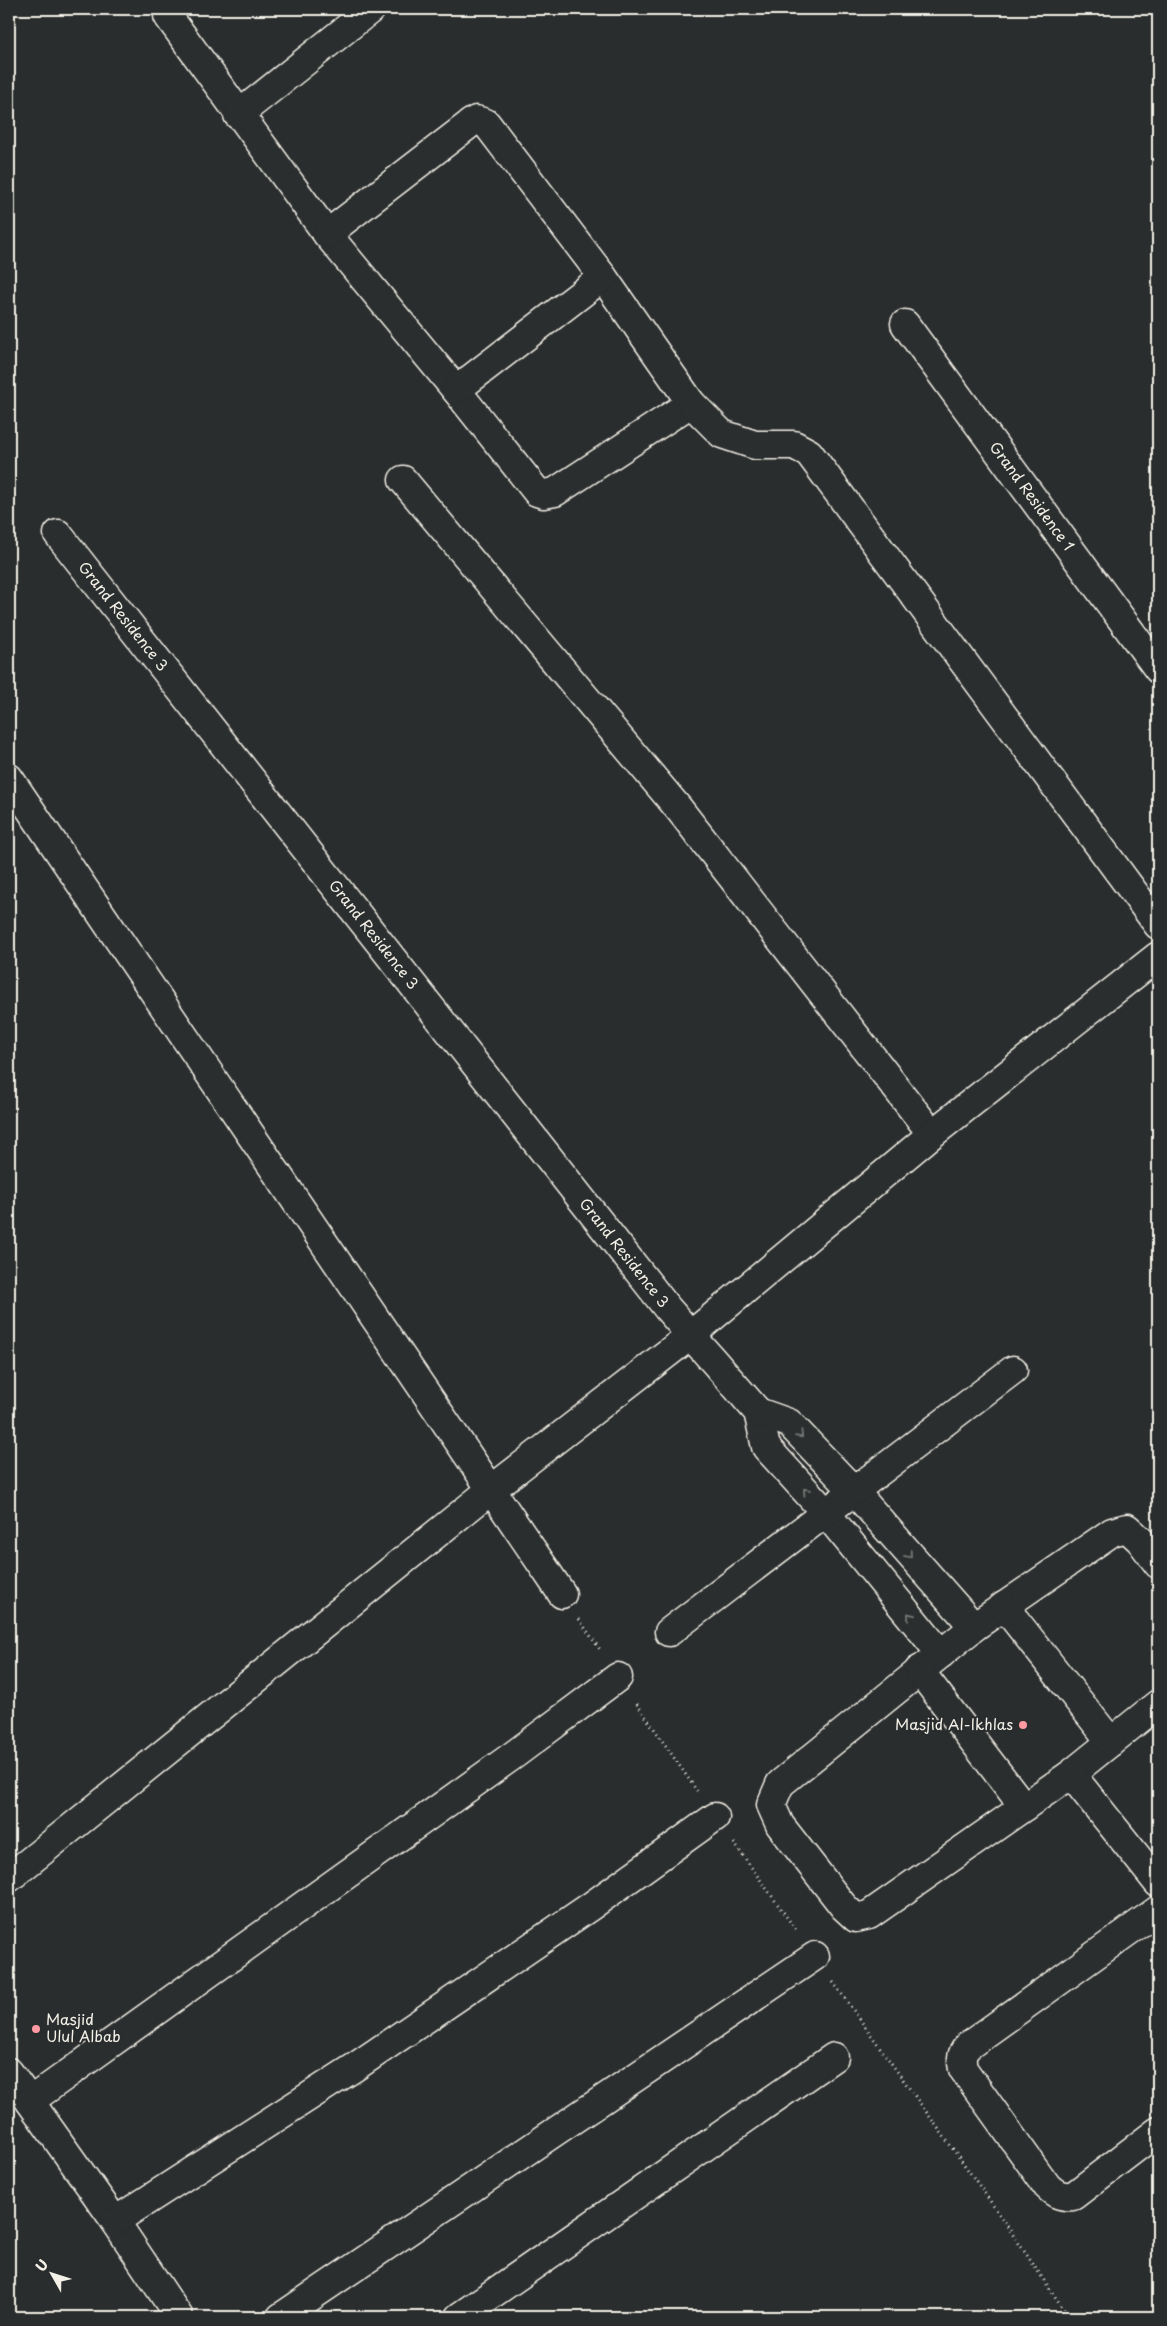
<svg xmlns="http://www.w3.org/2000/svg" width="1167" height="2326" font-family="'Playpen Sans',sans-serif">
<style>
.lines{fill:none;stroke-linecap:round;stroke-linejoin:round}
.minor-casing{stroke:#f4f1e8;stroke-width:31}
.path{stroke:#f4f1e8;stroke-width:3;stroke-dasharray:1 4;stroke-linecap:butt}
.minor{stroke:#2a2d2e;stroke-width:28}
.oneway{stroke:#71726f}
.poi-dot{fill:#ff9aa2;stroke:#2a2d2e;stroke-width:2}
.labels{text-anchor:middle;stroke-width:4;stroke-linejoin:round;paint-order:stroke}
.street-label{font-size:15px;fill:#f4f1e8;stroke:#2a2d2e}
.poi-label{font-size:15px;fill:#f4f1e8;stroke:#2a2d2e;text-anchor:end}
</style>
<rect width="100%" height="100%" fill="#2a2d2e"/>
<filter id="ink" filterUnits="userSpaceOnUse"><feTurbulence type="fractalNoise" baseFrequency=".02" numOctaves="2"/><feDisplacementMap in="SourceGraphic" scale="10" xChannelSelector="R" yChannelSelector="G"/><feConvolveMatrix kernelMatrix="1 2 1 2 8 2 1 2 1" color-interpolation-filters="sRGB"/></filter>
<g filter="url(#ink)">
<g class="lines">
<!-- minor casing -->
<g class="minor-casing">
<g id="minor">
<polyline points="168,9 168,16 327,234 456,390 537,492 544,494 555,492 691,403"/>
<polyline points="238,115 371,9"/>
<polyline points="327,234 471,123 476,120 486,123 603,277 691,403 722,434 755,445 794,445 809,453 1158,925"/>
<path id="s1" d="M905,324l253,345"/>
<polyline points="456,390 603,277"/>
<polyline points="403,480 679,809 932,1134"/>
<path id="s2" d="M58,534l610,775 90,103 8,35 59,65 116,142"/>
<polyline points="9,778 562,1594"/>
<polyline points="758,1412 789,1423 853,1490 974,1627"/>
<polyline points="1158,1564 1140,1540 1127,1528 1112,1532 974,1627 780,1784 771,1805 780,1825 844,1907 856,1918 869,1915 1071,1774 1158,1704"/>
<polyline points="1004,1606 1111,1742"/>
<polyline points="669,1632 1013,1370"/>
<polyline points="919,1670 1024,1807"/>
<polyline points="1071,1774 1158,1883"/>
<polyline points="9,1878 492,1489 691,1335 932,1134 1158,956"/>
<path d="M1158,1910l-190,136c-7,8 -7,13 -5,23l84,117c8,8 14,11 26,10l85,-65"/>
<polyline points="9,2072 115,2221 179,2317"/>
<polyline points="30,2101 515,1754 618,1677"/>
<polyline points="115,2221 355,2067 591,1906 715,1817"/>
<polyline points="281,2317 815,1956"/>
<polyline points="459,2317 834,2057"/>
</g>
</g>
<!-- path -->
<g class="path">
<polyline points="579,1619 601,1651"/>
<polyline points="637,1704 697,1791"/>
<polyline points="734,1843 796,1930"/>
<polyline points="833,1982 986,2195 1069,2317"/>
</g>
<!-- minor -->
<use href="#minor" class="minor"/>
</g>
<!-- one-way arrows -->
<defs><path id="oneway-chevron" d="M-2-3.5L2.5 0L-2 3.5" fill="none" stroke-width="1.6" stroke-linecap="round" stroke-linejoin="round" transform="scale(1.25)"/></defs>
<g class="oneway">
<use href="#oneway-chevron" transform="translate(800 1435) rotate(46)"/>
<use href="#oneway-chevron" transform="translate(806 1491) rotate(-132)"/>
<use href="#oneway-chevron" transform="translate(909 1555) rotate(49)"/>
<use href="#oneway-chevron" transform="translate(910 1616) rotate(-129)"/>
</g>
</g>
<!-- markers -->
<g class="poi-dot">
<circle cx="1023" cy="1725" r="5"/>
<circle cx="36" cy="2029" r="5"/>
</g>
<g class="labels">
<!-- street labels -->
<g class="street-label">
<text dy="5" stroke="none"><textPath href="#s1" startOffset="214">Grand Residence 1</textPath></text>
<text dy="5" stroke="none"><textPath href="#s2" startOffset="105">Grand Residence 3</textPath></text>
<text dy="5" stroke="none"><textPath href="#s2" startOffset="510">Grand Residence 3</textPath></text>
<text dy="5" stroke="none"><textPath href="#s2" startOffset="915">Grand Residence 3</textPath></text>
</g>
<!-- poi labels -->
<g class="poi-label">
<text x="1013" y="1730">Masjid Al-Ikhlas</text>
<text x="46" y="2025" text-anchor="start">Masjid<tspan x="46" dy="17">Ulul Albab</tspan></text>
</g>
</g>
<!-- margin -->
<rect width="1167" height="2326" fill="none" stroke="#2a2d2e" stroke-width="30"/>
<rect x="15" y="15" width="1137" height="2296" fill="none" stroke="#f4f1e8" stroke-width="2" filter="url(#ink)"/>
<!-- north arrow -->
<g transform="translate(52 2274) rotate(309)" stroke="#2a2d2e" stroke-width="4" paint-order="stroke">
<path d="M0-4L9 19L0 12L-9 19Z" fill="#f4f1e8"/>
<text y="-8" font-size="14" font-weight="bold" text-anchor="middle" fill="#f4f1e8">U</text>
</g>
</svg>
